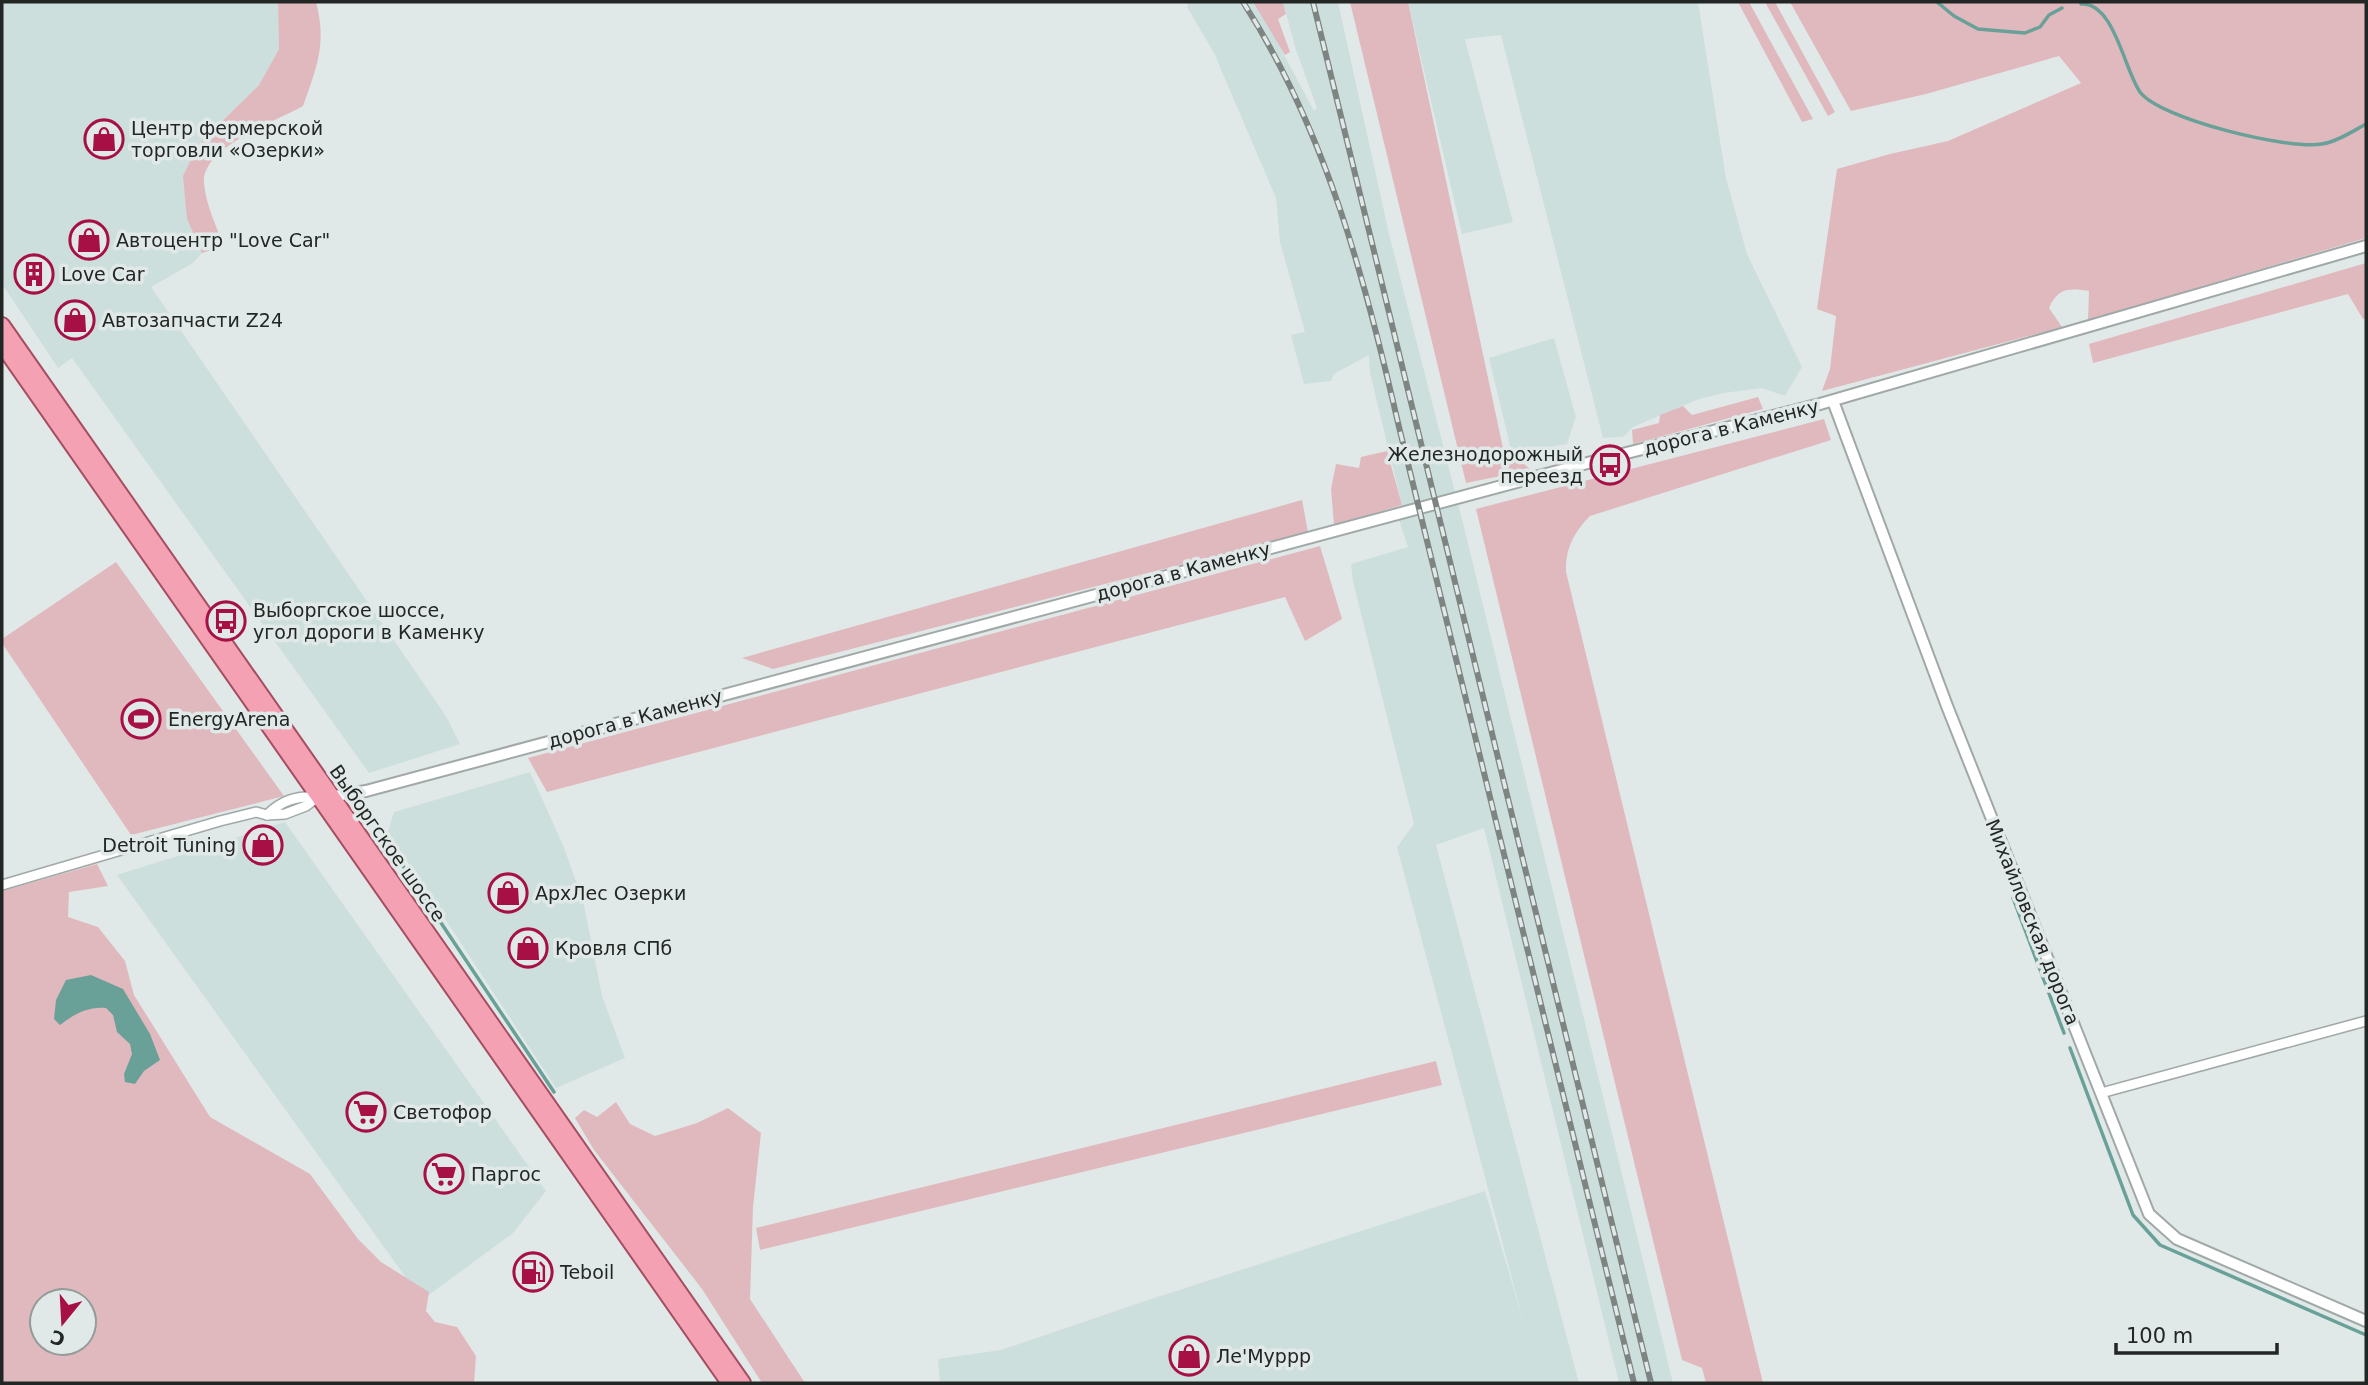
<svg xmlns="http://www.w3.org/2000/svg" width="2368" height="1385" font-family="'DejaVu Sans',sans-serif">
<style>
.built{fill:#cddfdc}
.green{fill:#e0b9bf;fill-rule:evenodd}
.water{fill:#69a098}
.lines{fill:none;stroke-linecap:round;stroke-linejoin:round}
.stream{stroke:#69a098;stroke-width:3.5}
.minor-casing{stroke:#a0a9a7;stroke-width:12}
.tertiary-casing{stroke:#a0a9a7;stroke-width:14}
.primary-casing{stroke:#a64d61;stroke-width:18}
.minor{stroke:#fff;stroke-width:9}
.tertiary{stroke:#fff;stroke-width:10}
.primary{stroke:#f4a1b3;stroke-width:14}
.rail-casing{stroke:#7d8482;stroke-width:6}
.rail{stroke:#e0e9e7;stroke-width:3.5;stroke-dasharray:10;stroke-linecap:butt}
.labels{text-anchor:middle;stroke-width:7;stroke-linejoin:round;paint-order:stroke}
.poi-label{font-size:19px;fill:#222625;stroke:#e0e9e7;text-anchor:start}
.street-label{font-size:19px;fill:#222625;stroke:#e0e9e7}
</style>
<rect width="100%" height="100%" fill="#e0e9e7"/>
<!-- built -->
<g class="built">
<polygon points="2,2 278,2 279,49 259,85 198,145 187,219 202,253 193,263 151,287 446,716 460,744 369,773 72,358 58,368 2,284"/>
<polygon points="1189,2 1253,2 1264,17 1314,111 1317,108 1296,50 1283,2 1338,2 1389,234 1463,523 1673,1383 1619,1383 1484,828 1436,845 1579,1383 940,1383 938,1359 1001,1350 1142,1302 1485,1191 1524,1324 1397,847 1414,824 1353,582 1351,564 1408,547 1399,520 1402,505 1370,373 1369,355 1334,374 1331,381 1304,384 1291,335 1305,332 1280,242 1276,198 1214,53 1187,7"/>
<polygon points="1408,2 1698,2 1726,178 1747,254 1802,367 1785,396 1762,388 1724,393 1699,399 1633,427 1623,437 1603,438 1501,35 1465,39 1513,222 1462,234"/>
<polygon points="1554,338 1576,417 1567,444 1512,454 1489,358"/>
<polygon points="530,772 563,845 583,900 602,996 625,1058 556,1088 388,832 394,812"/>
<polygon points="285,822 546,1191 513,1233 422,1300 117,875"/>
</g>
<!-- green -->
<g class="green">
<path d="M278,2h38c11,42 1,64 -13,104 -26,15 -102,41 -99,77 2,22 12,43 20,63l-22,7 -15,-34 -4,-43 15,-31 61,-60 20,-36z"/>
<polygon points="1253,2 1283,2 1286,14 1278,19 1290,52 1285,55"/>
<polygon points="1350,2 1408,2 1504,453 1512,454 1531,470 1466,483"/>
<polygon points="1738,2 1749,2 1813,119 1802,122"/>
<polygon points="1765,2 1775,2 1835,112 1828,116"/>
<path d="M1790,2h576v236l-278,82 1,-29c-21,-3 -31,-3 -40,17l13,19 -240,64 8,-22 6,-53 -19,-7 20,-140 53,-15 58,-13 133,-58 -22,-27 -133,38 -75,17z"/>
<polygon points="2366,263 2366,319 2363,319 2348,294 2093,363 2089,344"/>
<polygon points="1758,397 1763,409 1633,444 1632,430 1659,423 1660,415 1683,406 1692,415"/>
<path d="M1824,419l7,21 -241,76c-16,16 -25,33 -24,56l197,811h-57l-4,-15 -20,-8 -206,-851z"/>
<polygon points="1387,451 1402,505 1334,525 1331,489 1336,464 1359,468 1361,457"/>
<polygon points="1302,500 1308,532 773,669 742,658"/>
<polygon points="1320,546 1342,619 1305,641 1285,597 547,792 528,758"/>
<polygon points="116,562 284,796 131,835 2,643 2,639"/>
<path d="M97,864l11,22 -39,6 -1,25 30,10 27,34 9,34 76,122 100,57 48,65 23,23 48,30 -3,19 9,11 22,5 19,29 -2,27h-472v-492zM42,1301h42v42h-42z"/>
<polygon points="1436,1061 1442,1085 760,1250 756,1228"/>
<polygon points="616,1102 630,1124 655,1136 697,1123 728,1108 761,1133 753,1207 750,1299 805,1383 762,1383 702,1289 594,1150 575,1118 584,1110 597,1117"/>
</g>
<!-- water -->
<path class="water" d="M91,975l32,14 27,45 10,26 -16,11 -9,13 -10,-2 -1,-8 8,-20 -2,-10 -13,-12 -4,-17 -7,-7c-17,-2 -32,6 -46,17l-6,-6 2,-19 10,-20z"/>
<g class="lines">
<!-- stream -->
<g class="stream">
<polyline points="1937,2 1954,16 1978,29 2025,33 2040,27 2049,15 2062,8"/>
<path d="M2081,4c33,-2 43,65 59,88 20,27 148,58 182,52 15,-2 31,-13 44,-20"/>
<polyline points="391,848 554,1092"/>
<polyline points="2013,898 2064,1033"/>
<polyline points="2070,1048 2133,1215 2160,1245 2366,1335"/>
</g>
<!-- minor casing -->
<g class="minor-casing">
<g id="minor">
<path d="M267,815c15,-15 29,-19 51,-18"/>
<polyline points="2,885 220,821 256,812 267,815 285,814 306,806 318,797"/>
<polyline points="2101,1093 2366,1021"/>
</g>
</g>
<!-- tertiary casing -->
<g class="tertiary-casing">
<g id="tertiary">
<polyline points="1833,401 1947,706 2149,1214 2177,1239 2366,1321"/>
<polyline points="329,797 366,791 1595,461 1820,404 2366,246"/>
</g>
</g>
<!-- primary casing -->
<g class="primary-casing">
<g id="primary">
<polyline points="2,325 743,1383"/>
<polyline points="2,345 729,1383"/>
</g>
</g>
<!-- minor -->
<use href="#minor" class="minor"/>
<!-- tertiary -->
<use href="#tertiary" class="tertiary"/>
<!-- primary -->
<use href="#primary" class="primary"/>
<!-- rail casing -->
<g class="rail-casing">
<g id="rail">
<path d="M1243,2c83,129 122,277 156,425l235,956"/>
<polyline points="1313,2 1651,1383"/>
</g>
</g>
<!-- rail -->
<use href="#rail" class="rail"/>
</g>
<!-- icons -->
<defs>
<g id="shop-ring" transform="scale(2.0125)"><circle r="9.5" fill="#e0e9e7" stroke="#a61045" stroke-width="1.5"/><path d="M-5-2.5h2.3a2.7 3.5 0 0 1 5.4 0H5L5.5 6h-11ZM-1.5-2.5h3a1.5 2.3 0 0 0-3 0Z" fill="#a61045"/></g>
<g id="building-ring" transform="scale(2.0125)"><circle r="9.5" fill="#e0e9e7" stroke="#a61045" stroke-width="1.5"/><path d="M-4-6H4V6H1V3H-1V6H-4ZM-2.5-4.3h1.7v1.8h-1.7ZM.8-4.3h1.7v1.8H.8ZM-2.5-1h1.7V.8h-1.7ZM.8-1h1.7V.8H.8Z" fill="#a61045"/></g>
<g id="bus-ring" transform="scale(2.0125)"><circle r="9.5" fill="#e0e9e7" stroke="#a61045" stroke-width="1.5"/><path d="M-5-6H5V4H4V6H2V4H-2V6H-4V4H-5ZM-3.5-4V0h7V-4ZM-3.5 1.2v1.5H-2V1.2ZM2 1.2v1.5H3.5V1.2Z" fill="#a61045"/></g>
<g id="stadium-ring" transform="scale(2.0125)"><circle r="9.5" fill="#e0e9e7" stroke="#a61045" stroke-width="1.5"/><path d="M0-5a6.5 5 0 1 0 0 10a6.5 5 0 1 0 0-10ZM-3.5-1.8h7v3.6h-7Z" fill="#a61045"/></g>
<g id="supermarket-ring" transform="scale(2.0125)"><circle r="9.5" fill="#e0e9e7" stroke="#a61045" stroke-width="1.5"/><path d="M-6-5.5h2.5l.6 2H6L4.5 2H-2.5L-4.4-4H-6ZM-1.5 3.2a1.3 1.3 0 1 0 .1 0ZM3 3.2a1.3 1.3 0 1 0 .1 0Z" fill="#a61045"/></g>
<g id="fuel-ring" transform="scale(2.0125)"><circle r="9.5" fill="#e0e9e7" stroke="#a61045" stroke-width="1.5"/><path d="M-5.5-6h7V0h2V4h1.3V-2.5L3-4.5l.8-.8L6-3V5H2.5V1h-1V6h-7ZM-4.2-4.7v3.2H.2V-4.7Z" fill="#a61045"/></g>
</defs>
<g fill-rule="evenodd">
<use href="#shop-ring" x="104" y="139"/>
<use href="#shop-ring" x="89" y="240"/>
<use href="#building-ring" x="34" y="274"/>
<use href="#shop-ring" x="75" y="320"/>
<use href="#bus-ring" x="1610" y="465"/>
<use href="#bus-ring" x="226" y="621"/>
<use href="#stadium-ring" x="141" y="719"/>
<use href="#shop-ring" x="263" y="845"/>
<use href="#shop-ring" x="508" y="893"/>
<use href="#shop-ring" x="528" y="948"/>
<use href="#supermarket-ring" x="366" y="1112"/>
<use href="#supermarket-ring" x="444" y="1174"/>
<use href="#fuel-ring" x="533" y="1272"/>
<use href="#shop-ring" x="1189" y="1356"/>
</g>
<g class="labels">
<!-- poi labels -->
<g class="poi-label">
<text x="131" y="135">Центр фермерской<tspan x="131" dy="22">торговли «Озерки»</tspan></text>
<text x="116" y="247">Автоцентр "Love Car"</text>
<text x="61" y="281">Love Car</text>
<text x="102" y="327">Автозапчасти Z24</text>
<text x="1583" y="461" text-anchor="end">Железнодорожный<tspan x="1583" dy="22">переезд</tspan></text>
<text x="253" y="617">Выборгское шоссе,<tspan x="253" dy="22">угол дороги в Каменку</tspan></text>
<text x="168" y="726">EnergyArena</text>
<text x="236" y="852" text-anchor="end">Detroit Tuning</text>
<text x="535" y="900">АрхЛес Озерки</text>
<text x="555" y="955">Кровля СПб</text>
<text x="393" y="1119">Светофор</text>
<text x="471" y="1181">Паргос</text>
<text x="560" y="1279">Teboil</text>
<text x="1216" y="1363">Ле'Муррр</text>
</g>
<!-- street labels -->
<g class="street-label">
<text transform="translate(1731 427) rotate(-14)" y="7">дорога в Каменку</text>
<text transform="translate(1183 571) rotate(-15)" y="7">дорога в Каменку</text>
<text transform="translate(635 718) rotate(-15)" y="7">дорога в Каменку</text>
<text transform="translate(388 843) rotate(55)" y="7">Выборгское шоссе</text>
<text transform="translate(2033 922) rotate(68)" y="7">Михайловская дорога</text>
</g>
</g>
<!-- border -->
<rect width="2368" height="1385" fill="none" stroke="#222625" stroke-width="7"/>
<!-- north arrow -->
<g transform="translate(63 1322) rotate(198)"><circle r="33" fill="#e0e9e7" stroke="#949b99" stroke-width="2"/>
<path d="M0-5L12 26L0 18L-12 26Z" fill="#a61045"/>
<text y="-10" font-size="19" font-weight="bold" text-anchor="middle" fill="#222625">С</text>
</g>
<!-- scale -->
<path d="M2116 1343v10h161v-10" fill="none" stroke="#222625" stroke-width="3.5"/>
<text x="2126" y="1343" font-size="21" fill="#222625" stroke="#e0e9e7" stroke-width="5" paint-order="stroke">100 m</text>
</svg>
